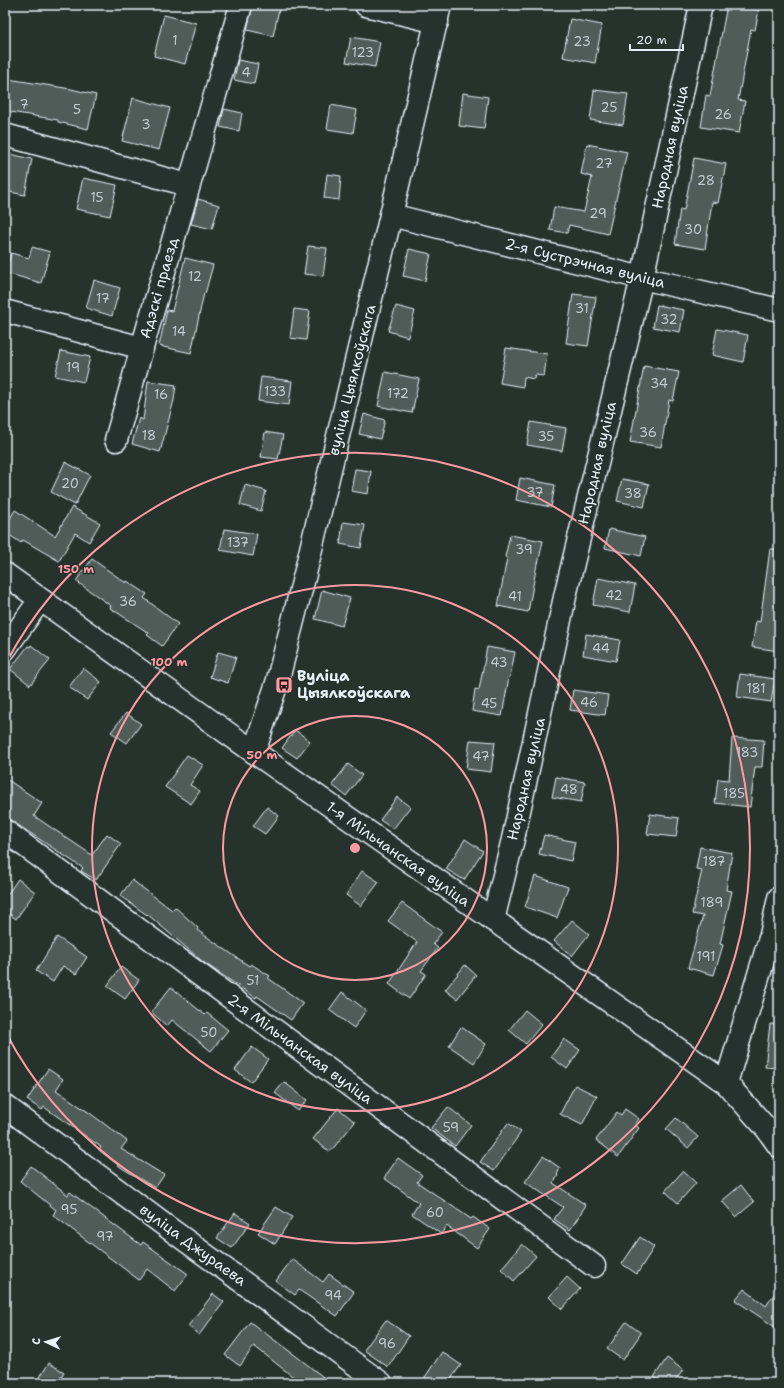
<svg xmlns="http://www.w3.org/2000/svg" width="784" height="1388" font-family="'Shantell Sans',sans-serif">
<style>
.building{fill:#505c59;stroke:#e8f1f8}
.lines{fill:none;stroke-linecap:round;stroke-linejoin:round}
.minor-casing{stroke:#e8f1f8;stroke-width:25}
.minor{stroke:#26332d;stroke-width:22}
.ring{fill:none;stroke:#ff9aa2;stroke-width:2}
.labels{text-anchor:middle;stroke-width:3;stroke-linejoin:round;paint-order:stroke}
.number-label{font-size:13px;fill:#c2ccd0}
.street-label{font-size:15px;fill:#e8f1f8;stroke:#26332d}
.poi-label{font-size:15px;font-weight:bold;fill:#e8f1f8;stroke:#26332d;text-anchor:start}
.centre{fill:#ff9aa2;stroke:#26332d;stroke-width:2}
.ring-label{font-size:12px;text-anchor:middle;font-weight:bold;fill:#ff9aa2;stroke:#26332d;stroke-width:3;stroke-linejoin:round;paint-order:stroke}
</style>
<rect width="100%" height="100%" fill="#26332d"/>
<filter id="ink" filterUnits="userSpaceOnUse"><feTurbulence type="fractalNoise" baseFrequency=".025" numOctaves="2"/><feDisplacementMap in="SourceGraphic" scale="8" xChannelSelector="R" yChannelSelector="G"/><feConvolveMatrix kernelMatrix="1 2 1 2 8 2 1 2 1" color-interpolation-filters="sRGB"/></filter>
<g filter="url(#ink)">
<!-- building -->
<g class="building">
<polygon points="253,5 280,5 273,36 247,30"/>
<polygon points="727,5 759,10 755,30 751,29 738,100 745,101 739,133 701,127 706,95 710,96"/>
<polygon points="164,15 196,23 185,64 154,56"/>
<polygon points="570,19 602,25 595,63 563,57"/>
<polygon points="351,37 380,42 375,67 346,62"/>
<polygon points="238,60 258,64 254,84 234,80"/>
<polygon points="8,79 71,89 96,95 88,129 58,122 58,120 5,111 5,98"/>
<polygon points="594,90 628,94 623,125 590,120"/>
<polygon points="463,93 488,97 484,129 459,126"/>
<polygon points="133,98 170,108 159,150 122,141"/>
<polygon points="331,105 357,110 353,133 327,129"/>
<polygon points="224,109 242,113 239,131 220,127"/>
<polygon points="587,144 627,152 608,234 569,225 567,233 550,230 554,207 584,212 592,177 581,174"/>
<polygon points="5,153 32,159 25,195 5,191"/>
<polygon points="694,158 726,164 718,203 712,202 705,249 675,244 680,209 684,210"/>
<polygon points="327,174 341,176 339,200 324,198"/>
<polygon points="83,178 117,185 110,216 76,209"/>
<polygon points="198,199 219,205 212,229 191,224"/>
<polygon points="308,246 327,248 323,276 304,274"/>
<polygon points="32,247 50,252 41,283 6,273 11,253 29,258"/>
<polygon points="409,249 431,254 425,281 403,276"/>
<polygon points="185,258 213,265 205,294 204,293 191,353 159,346 167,310 172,311"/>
<polygon points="94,280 120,288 112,316 86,308"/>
<polygon points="573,294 596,297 588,346 566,343"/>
<polygon points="657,305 684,310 680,332 653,327"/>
<polygon points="396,306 415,311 408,337 388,331"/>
<polygon points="294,309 310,311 306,340 290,338"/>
<polygon points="717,329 748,335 743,362 712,355"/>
<polygon points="506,348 547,354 544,376 535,375 534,379 524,377 523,387 500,383"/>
<polygon points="61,351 90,357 84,382 55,376"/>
<polygon points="644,366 679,372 673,401 669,400 661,447 630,442"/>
<polygon points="385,372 419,379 412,413 378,406"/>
<polygon points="261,377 292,381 289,405 258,401"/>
<polygon points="148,381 176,385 174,400 160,452 132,444 139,418 143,420"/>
<polygon points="364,414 385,420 380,439 359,434"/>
<polygon points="531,422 566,428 562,451 527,445"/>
<polygon points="265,432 283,435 278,459 261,457"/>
<polygon points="65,462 90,475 75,505 51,492"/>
<polygon points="355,469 371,471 368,494 351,491"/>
<polygon points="520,478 555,485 551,507 516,500"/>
<polygon points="622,479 649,484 644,507 617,501"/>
<polygon points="245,485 266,491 261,511 240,505"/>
<polygon points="72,507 100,523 89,542 75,533 59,561 23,540 21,543 5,532 5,527 15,510 55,536"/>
<polygon points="343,522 365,525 361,548 340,544"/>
<polygon points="224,529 257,534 253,556 220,550"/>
<polygon points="609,529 645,537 641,556 605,548"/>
<polygon points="510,535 543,541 538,564 537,564 528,612 498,606 507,558 505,557"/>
<polygon points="770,549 779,549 779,651 752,647 756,621 760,622"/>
<polygon points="92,559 126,583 127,581 147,594 144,598 178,624 162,646 147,635 149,633 110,608 111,606 76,581"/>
<polygon points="598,578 635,585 630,612 593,605"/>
<polygon points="322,590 350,598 342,626 315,619"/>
<polygon points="586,634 620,640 616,661 583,655"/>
<polygon points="31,645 50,660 30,685 10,669 28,646 30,647"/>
<polygon points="487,647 515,652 510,677 509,677 502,716 472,711 475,689 479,690"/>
<polygon points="218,652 236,657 228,683 210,677"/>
<polygon points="83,668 101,682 87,700 69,687"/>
<polygon points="740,674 775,679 771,702 737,697"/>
<polygon points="573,690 608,695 605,715 570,710"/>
<polygon points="126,713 141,724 127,743 111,732"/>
<polygon points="295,730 310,741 297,758 282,748"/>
<polygon points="732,738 764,740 762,767 755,767 750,807 715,803 718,779 729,780"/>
<polygon points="470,740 495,742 491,772 466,769"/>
<polygon points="187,755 203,765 190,785 200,791 191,804 165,787"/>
<polygon points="348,764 362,775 346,796 332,785"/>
<polygon points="556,777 585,782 581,802 552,797"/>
<polygon points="5,778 42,803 34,816 92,855 107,834 121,844 96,880 81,871 83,868 12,821 5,819"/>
<polygon points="397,797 410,807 393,829 380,820"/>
<polygon points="267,807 279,816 265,834 253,826"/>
<polygon points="650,814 679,818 676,837 647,834"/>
<polygon points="544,835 575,842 571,861 539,854"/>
<polygon points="465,839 483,851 464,880 446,869"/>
<polygon points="700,847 732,853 726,890 732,891 720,944 723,945 714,975 688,968 703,916 692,914 702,870 696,869"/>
<polygon points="362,871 379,882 361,906 346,895"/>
<polygon points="535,876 568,887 557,918 525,907"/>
<polygon points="18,879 35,892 16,919 5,911 5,898"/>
<polygon points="132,880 172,910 175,907 198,928 197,930 249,966 251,964 270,976 268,978 303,1003 291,1020 257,996 256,998 203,962 147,914 147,915 120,896"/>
<polygon points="402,903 442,932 433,944 438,948 421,971 426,974 409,999 389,984 417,942 388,921"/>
<polygon points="572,920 589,934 572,956 554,941"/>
<polygon points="57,937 87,957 76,974 63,966 53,982 36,971"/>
<polygon points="465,965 476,975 457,999 445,990"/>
<polygon points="121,967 139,980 125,999 107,986"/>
<polygon points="171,987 205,1015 207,1013 228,1030 211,1051 172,1020 167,1026 151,1012"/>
<polygon points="342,992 366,1010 354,1028 329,1010"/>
<polygon points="525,1010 542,1024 526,1044 509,1030"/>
<polygon points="770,1024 779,1025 779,1068 765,1067"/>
<polygon points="461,1027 486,1044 474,1063 449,1046"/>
<polygon points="564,1039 580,1050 567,1069 551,1057"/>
<polygon points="252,1047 268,1059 251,1082 235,1070"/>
<polygon points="48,1069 63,1079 56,1090 91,1114 127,1141 121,1149 164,1175 155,1188 122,1168 99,1150 101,1147 44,1107 42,1110 27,1100"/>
<polygon points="284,1082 307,1100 298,1111 275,1093"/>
<polygon points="575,1085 597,1096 582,1125 560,1114"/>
<polygon points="448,1107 471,1125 455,1146 431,1128"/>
<polygon points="338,1108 355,1122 330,1152 313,1139"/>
<polygon points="625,1109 639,1119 635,1125 639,1128 618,1157 596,1140 617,1112 621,1115"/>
<polygon points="676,1118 698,1137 688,1148 666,1129"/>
<polygon points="508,1123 521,1132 494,1171 480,1162"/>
<polygon points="543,1156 560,1168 557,1175 558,1176 553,1183 586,1205 570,1230 554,1219 563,1207 525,1182"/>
<polygon points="398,1158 422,1175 417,1182 471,1219 473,1217 490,1229 477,1248 447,1226 441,1234 412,1214 419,1203 384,1178"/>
<polygon points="31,1166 68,1195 70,1192 141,1245 143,1242 188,1274 175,1291 147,1269 139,1280 53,1215 56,1210 20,1181"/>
<polygon points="683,1171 696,1183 678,1203 665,1191"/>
<polygon points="741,1185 754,1202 736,1217 722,1201"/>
<polygon points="276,1207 292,1217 275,1244 258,1233"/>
<polygon points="235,1213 250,1223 232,1248 217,1238"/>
<polygon points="640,1237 654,1247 637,1274 622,1264"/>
<polygon points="522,1244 536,1256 514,1281 501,1269"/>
<polygon points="292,1259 323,1282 329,1274 354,1292 337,1316 299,1290 295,1295 276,1281"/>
<polygon points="567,1277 580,1289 562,1309 549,1297"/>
<polygon points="779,1287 779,1322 775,1327 735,1300 744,1289 766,1306"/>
<polygon points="213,1294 224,1302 199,1335 188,1326"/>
<polygon points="386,1320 409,1336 388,1367 364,1350"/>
<polygon points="250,1322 296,1356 331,1383 301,1383 254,1346 240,1366 225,1355"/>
<polygon points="626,1322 641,1333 623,1360 607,1349"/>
<polygon points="442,1352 461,1365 448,1383 421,1383"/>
<polygon points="667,1358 683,1370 674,1383 662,1383 654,1377"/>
<polygon points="49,1363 64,1372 57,1383 36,1383"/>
</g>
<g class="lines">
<!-- minor casing -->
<g class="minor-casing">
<g id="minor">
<polyline points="366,5 437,22"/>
<polyline points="5,135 188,185"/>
<polyline points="391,215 642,278 779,310"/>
<polyline points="5,311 142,348 241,5"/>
<polyline points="116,440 142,348"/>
<polyline points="5,574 254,752 726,1083 767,1129 779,1146"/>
<polyline points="5,649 40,600"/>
<polyline points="254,752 277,683 305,574 391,215 440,5"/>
<polyline points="5,831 594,1266"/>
<polyline points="493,920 513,839 566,592 642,278 701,5"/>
<polyline points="726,1083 771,935 779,898"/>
<polyline points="5,1106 159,1221 381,1383"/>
</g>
</g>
<!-- minor -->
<use href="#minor" class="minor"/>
</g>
</g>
<!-- distance rings -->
<g class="ring">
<circle cx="355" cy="848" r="132"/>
<circle cx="355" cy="848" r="263"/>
<path d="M6 663A395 395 0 1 1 6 1033"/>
</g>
<!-- icons -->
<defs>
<g id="bus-square" transform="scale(0.9)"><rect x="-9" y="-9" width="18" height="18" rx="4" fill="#ff9aa2" stroke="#26332d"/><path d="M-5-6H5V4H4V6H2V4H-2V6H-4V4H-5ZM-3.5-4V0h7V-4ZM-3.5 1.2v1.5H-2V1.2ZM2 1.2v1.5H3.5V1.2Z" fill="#111"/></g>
</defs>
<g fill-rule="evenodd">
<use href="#bus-square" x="284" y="685"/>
</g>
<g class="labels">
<!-- number labels -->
<g class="number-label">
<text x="175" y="45">1</text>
<text x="582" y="46">23</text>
<text x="363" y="57">123</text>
<text x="246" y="77">4</text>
<text x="24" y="109">7</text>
<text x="609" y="112">25</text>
<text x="77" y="114">5</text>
<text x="723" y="119">26</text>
<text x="146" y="129">3</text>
<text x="604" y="168">27</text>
<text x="706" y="185">28</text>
<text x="97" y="202">15</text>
<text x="598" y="218">29</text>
<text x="693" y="234">30</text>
<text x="195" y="281">12</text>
<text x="103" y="303">17</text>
<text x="582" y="313">31</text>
<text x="669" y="324">32</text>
<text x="179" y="336">14</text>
<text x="73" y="372">19</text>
<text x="659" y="388">34</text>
<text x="275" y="396">133</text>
<text x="398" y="398">172</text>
<text x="161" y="399">16</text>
<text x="648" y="437">36</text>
<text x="149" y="440">18</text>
<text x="546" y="441">35</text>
<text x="70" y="488">20</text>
<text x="535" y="497">37</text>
<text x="633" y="498">38</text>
<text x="238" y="547">137</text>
<text x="524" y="554">39</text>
<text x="614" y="600">42</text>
<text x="515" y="601">41</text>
<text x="128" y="606">36</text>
<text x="601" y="653">44</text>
<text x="499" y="667">43</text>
<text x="756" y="693">181</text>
<text x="589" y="707">46</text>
<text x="489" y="708">45</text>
<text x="747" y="757">183</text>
<text x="481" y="761">47</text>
<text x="569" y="794">48</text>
<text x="734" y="798">185</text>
<text x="714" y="866">187</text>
<text x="712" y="907">189</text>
<text x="706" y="961">191</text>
<text x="253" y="985">51</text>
<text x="209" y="1037">50</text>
<text x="451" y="1132">59</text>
<text x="69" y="1214">95</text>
<text x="435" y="1217">60</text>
<text x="105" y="1241">97</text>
<text x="333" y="1300">94</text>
<text x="387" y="1348">96</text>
</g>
<!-- street labels -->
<g class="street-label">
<text transform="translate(670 147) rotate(-78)" y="5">Народная вуліца</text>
<text transform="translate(585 263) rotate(14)" y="5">2-я Сустрэчная вуліца</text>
<text transform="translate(159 288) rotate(-74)" y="5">Адэскі праезд</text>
<text transform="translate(352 380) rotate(-76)" y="5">вуліца Цыялкоўскага</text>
<text transform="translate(597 463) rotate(-77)" y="5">Народная вуліца</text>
<text transform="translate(526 779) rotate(-77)" y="5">Народная вуліца</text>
<text transform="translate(398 854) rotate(35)" y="5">1-я Мільчанская вуліца</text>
<text transform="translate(300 1049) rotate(36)" y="5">2-я Мільчанская вуліца</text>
<text transform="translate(193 1245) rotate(36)" y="5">вуліца Джураева</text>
</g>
<!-- poi labels -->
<g class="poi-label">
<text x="297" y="681">Вуліца<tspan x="297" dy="17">Цыялкоўскага</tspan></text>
</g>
</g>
<circle cx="355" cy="848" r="6" class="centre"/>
<g class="ring-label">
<text x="76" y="573">150 m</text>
<text x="169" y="666">100 m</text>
<text x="262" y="759">50 m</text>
</g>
<!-- margin -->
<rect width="784" height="1388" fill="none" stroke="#26332d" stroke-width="20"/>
<rect x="10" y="10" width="764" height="1368" fill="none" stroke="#e8f1f8" stroke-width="1.5" filter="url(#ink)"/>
<!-- north arrow -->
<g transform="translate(46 1342) rotate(274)" stroke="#26332d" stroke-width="3" paint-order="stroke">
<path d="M0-3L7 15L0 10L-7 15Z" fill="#e8f1f8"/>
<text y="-6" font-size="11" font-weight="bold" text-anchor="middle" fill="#e8f1f8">С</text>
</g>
<!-- scale -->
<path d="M630 44v6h53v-6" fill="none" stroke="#e8f1f8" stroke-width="2"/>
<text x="636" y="44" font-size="12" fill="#e8f1f8" stroke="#26332d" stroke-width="3" paint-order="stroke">20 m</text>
</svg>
